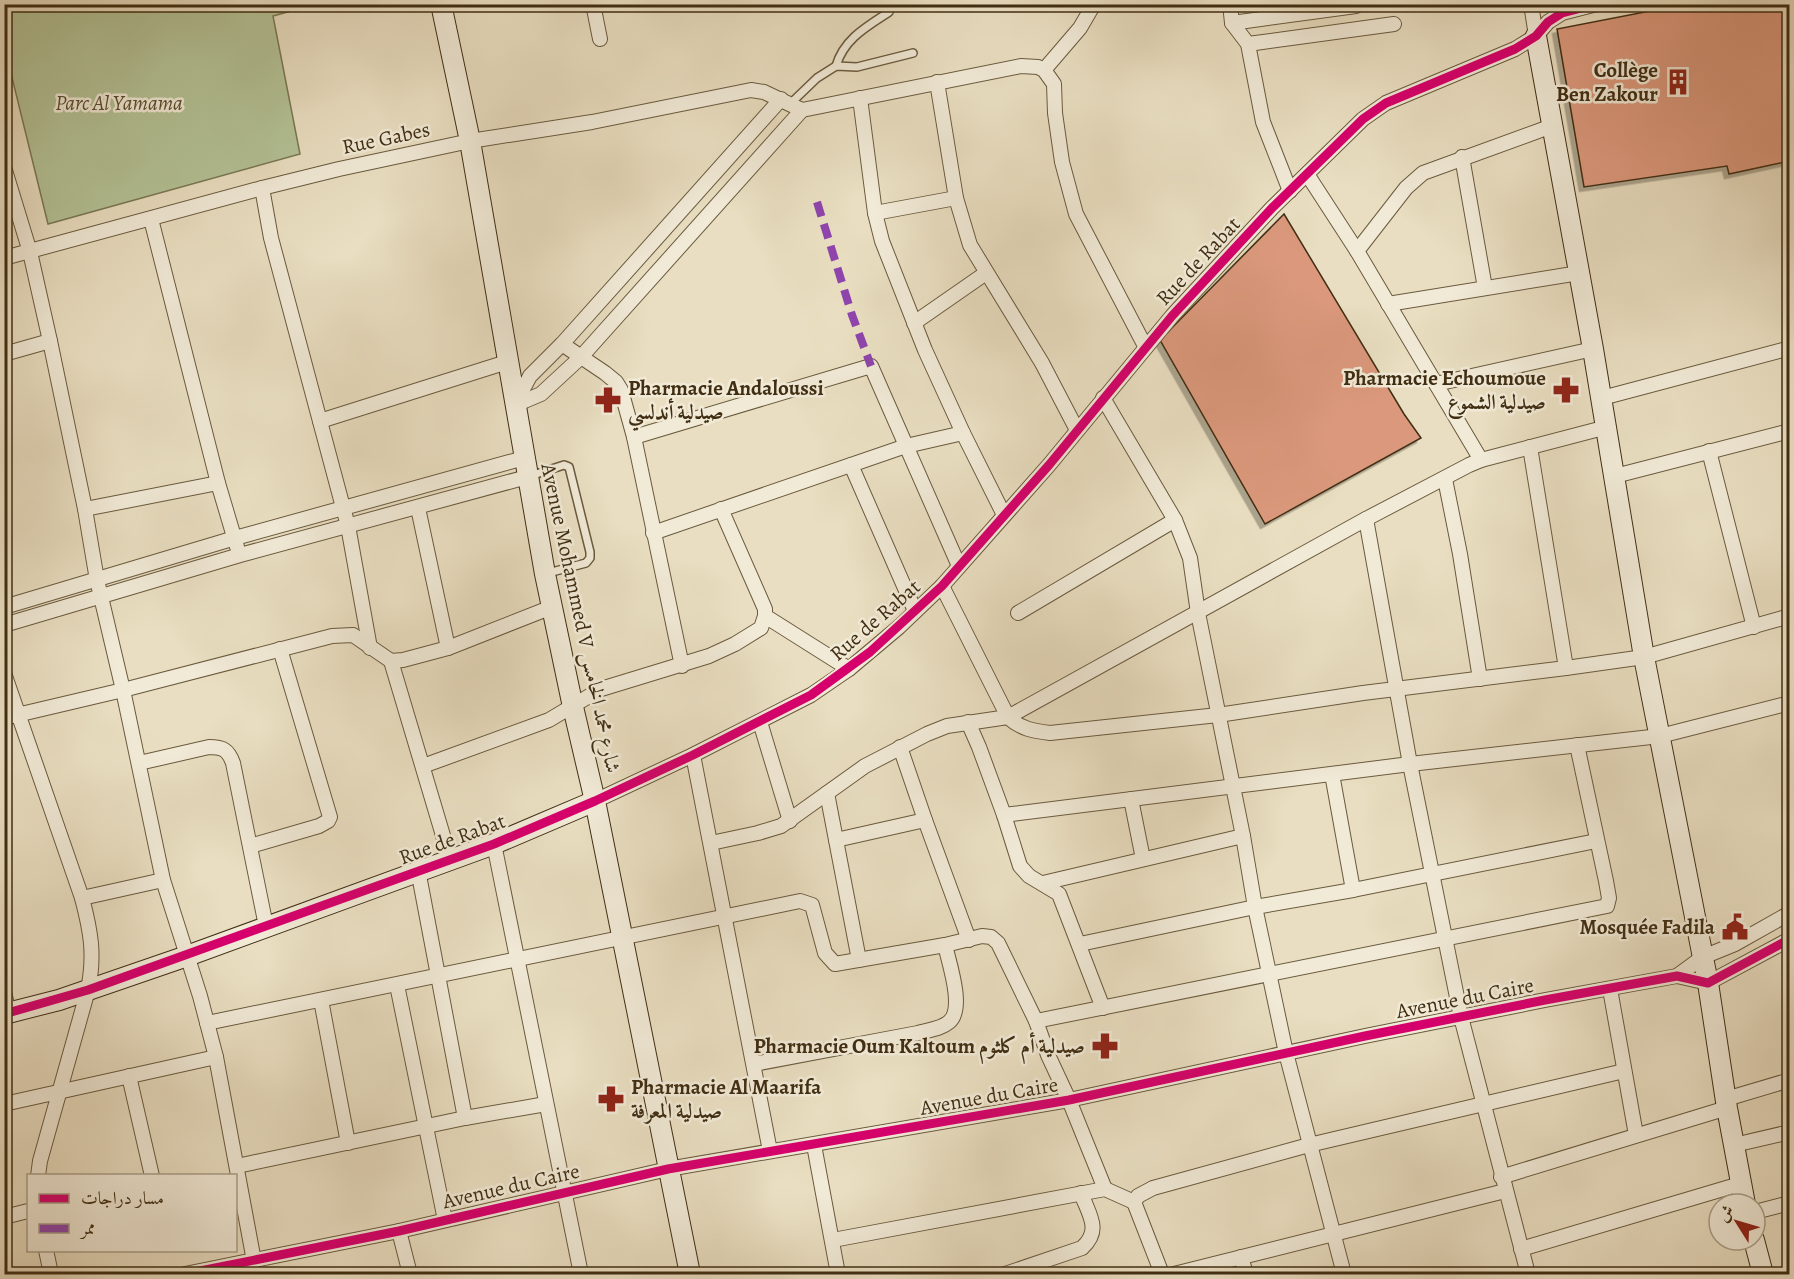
<svg xmlns="http://www.w3.org/2000/svg" width="1794" height="1279" font-family="Alegreya,Amiri,serif">
<style>
.green{fill:#b3c296;stroke:#7a7854;stroke-width:1.5}
.building{fill:#db987b;stroke:#402e13;stroke-width:1.5;filter:url(#shadow)}
.lines{fill:none;stroke-linecap:round;stroke-linejoin:round}
.lane-casing{stroke:#6a5a3e;stroke-width:10}
.street-casing{stroke:#6a5a3e;stroke-width:16}
.secondary-casing{stroke:#402e13;stroke-width:22}
.lane{stroke:#f1ead7;stroke-width:7}
.street{stroke:#f1ead7;stroke-width:14}
.secondary{stroke:#f1ead7;stroke-width:20}
.quiet{stroke:#8e44ad;stroke-width:8;stroke-dasharray:15 8;stroke-linecap:butt}
.cycleway-casing{stroke:#f1ead7;stroke-width:13}
.cycleway{stroke:#d6006c;stroke-width:9}
.labels{text-anchor:middle;stroke-width:5;stroke-linejoin:round;paint-order:stroke}
.poi-label{font-size:21px;font-weight:bold;fill:#402e13;stroke:#f1ead7;text-anchor:end}
.park-label{font-size:21px;font-style:italic;fill:#574c2d;stroke:#f1ead7}
.street-label{font-size:21px;fill:#402e13;stroke:#f1ead7}
</style>
<defs>
<filter id="shadow"><feDropShadow dx="-4.5" dy="4.5" stdDeviation="0" flood-color="#0004"/></filter>
</defs>
<rect width="100%" height="100%" fill="#e9dec1"/>
<filter id="stains"><feTurbulence type="fractalNoise" baseFrequency=".00333" numOctaves="4"/><feColorMatrix values="0 0 0 0 .2 0 0 0 0 .09 0 0 0 0 .02 0 0 0 .5 -.17"/></filter>
<radialGradient id="worn" r=".72"><stop offset=".6" stop-color="#630" stop-opacity="0"/><stop offset="1" stop-color="#630" stop-opacity=".3"/></radialGradient>
<!-- green -->
<polygon class="green" points="4,5 313,5 273,16 300,154 48,224 5,49"/>
<!-- building -->
<g class="building">
<polygon points="1686,4 1790,4 1790,136 1784,138 1790,161 1729,174 1727,166 1584,187 1557,29"/>
<polygon points="1284,214 1404,414 1421,438 1265,524 1160,340"/>
</g>
<g class="lines">
<!-- lane casing -->
<g class="lane-casing">
<g id="lane">
<path d="M836,66c8,-27 30,-39 53,-54"/>
<polyline points="791,103 817,78 836,66 857,67 913,53"/>
<polyline points="530,476 564,465 569,467 590,552 590,558 586,563 548,573"/>
</g>
</g>
<!-- street casing -->
<g class="street-casing">
<g id="street">
<polyline points="593,4 600,39"/>
<polyline points="1230,4 1232,23 1248,44 1263,122 1290,191"/>
<polyline points="1531,4 1536,36"/>
<polyline points="1232,23 1356,6"/>
<polyline points="1248,44 1394,24"/>
<polyline points="1044,70 1080,28 1094,4"/>
<polyline points="937,82 956,198 970,245 1042,363 1077,430"/>
<polyline points="860,98 875,213 882,241 925,350 963,433 1004,515"/>
<polyline points="1462,157 1485,288"/>
<polyline points="4,167 30,252 50,341 85,509 97,580 123,690 163,880 200,996 216,1057 254,1261"/>
<polyline points="1307,174 1357,251 1481,460"/>
<polyline points="262,188 271,238 348,526 370,648"/>
<polyline points="875,213 956,198"/>
<polyline points="151,219 218,483 237,547"/>
<polyline points="1357,251 1406,188 1423,173 1552,126"/>
<polyline points="4,258 262,188 339,169 470,141 592,122 751,90 764,92 802,110 1021,66 1038,67 1044,70 1054,84 1055,113 1062,162 1076,214 1145,346"/>
<polyline points="1388,304 1579,273"/>
<polyline points="914,323 986,273"/>
<polyline points="562,344 605,373 616,382 621,390 634,437 682,666"/>
<polyline points="4,354 50,341"/>
<polyline points="1436,384 1593,349"/>
<polyline points="1103,398 1175,520 1190,558 1198,613 1243,836 1255,907 1286,1053 1344,1274"/>
<polyline points="1602,398 1790,348"/>
<polyline points="515,404 530,376 562,344 781,99"/>
<polyline points="515,405 541,394 581,357 802,110"/>
<polyline points="320,421 507,362"/>
<polyline points="634,437 871,366 959,566"/>
<polyline points="1530,447 1566,668"/>
<polyline points="1709,451 1754,627"/>
<polyline points="851,465 915,611"/>
<polyline points="1615,476 1790,431"/>
<polyline points="1445,479 1460,554 1480,679"/>
<polyline points="418,508 448,648"/>
<polyline points="85,509 218,483"/>
<polyline points="1366,519 1410,764 1461,1017 1528,1274"/>
<polyline points="653,533 906,446 963,433"/>
<polyline points="942,586 1008,717 1366,519 1469,465 1481,460 1607,427"/>
<polyline points="4,607 235,538 524,458"/>
<polyline points="1018,613 1175,520"/>
<polyline points="765,616 849,669"/>
<polyline points="4,625 240,555 527,477"/>
<polyline points="391,661 450,859"/>
<path d="M4,673l78,225c9,34 13,57 6,92l-48,171 -2,15"/>
<polyline points="4,718 123,690 332,636 353,635 391,661 403,660 448,648 552,607"/>
<polyline points="760,722 790,821"/>
<polyline points="968,722 979,747 1004,815 1020,866 1029,876 1059,894 1103,1008"/>
<polyline points="900,747 925,820 969,940"/>
<polyline points="693,755 770,1151"/>
<path d="M139,763l70,-16c13,0 19,2 24,16l33,163"/>
<polyline points="423,766 549,720 601,689 709,656 735,644 761,628 765,616 765,609 721,509"/>
<polyline points="1332,774 1353,890"/>
<polyline points="827,793 859,960"/>
<polyline points="1131,799 1143,859"/>
<polyline points="595,801 693,755 811,695 849,669 899,627 942,586 1049,465 1172,316 1272,208 1363,119 1386,103 1515,49 1536,36 1548,22 1562,13 1597,4"/>
<polyline points="1004,815 1410,764 1660,736 1790,703"/>
<polyline points="836,840 925,820"/>
<path d="M711,843l47,-10 23,-7 84,-60 62,-32 20,-8 61,-9c13,12 25,14 42,16l168,-18 145,-22 203,-25 78,-11 146,-41"/>
<polyline points="494,844 581,1274"/>
<polyline points="250,846 319,826 328,821 330,817 280,649"/>
<polyline points="418,870 465,1118"/>
<polyline points="1043,883 1243,836"/>
<polyline points="82,898 163,880"/>
<polyline points="1080,944 1255,907 1353,890 1596,841"/>
<polyline points="1677,976 1703,957 1735,944 1790,913"/>
<polyline points="397,985 445,1220"/>
<polyline points="1610,989 1636,1135"/>
<polyline points="4,992 9,1013"/>
<polyline points="321,1000 348,1143"/>
<polyline points="1036,1021 1607,906 1609,898 1606,881 1577,745"/>
<polyline points="207,1023 800,901 812,905 825,953 835,964 945,945 982,936 991,937 998,943 1036,1021 1048,1055 1069,1100 1105,1189"/>
<path d="M754,1064l164,-31c10,-3 23,-4 31,-11 16,-13 0,-59 -4,-77"/>
<polyline points="129,1076 152,1176"/>
<polyline points="1726,1099 1790,1080"/>
<polyline points="4,1104 216,1057"/>
<polyline points="814,1145 838,1274"/>
<polyline points="1734,1145 1790,1132"/>
<polyline points="237,1166 465,1118 546,1104"/>
<polyline points="1501,1177 1727,1108"/>
<polyline points="1134,1202 1162,1274"/>
<polyline points="1755,1212 1790,1203"/>
<polyline points="4,1217 28,1211"/>
<polyline points="399,1231 410,1274"/>
<polyline points="833,1240 1105,1189 1134,1202 1138,1196 1153,1188 1309,1145 1624,1071"/>
<polyline points="1521,1249 1740,1184"/>
<polyline points="46,1250 51,1274"/>
<polyline points="1241,1257 1246,1274"/>
<polyline points="185,1274 399,1231 668,1169 1069,1100 1365,1036 1545,1000 1677,976 1708,983 1790,939"/>
<path d="M1005,1274l77,-26c20,-18 7,-33 -1,-55"/>
<polyline points="1174,1274 1505,1191"/>
</g>
</g>
<!-- secondary casing -->
<g class="secondary-casing">
<g id="secondary">
<polyline points="441,4 470,141 545,574 573,707 595,801 690,1274"/>
<polyline points="1536,36 1593,349 1644,657 1708,983 1727,1108 1745,1204"/>
<polyline points="4,1014 59,1000 187,956 494,844 595,801"/>
<polyline points="1754,1240 1763,1274"/>
</g>
</g>
<!-- lane -->
<use href="#lane" class="lane"/>
<!-- street -->
<use href="#street" class="street"/>
<!-- secondary -->
<use href="#secondary" class="secondary"/>
<!-- quiet -->
<polyline class="quiet" points="817,202 852,315 871,366"/>
<!-- cycleway casing -->
<g class="cycleway-casing">
<g id="cycleway">
<polyline points="4,1014 88,990 494,844 595,801 693,755 811,695 870,652 942,586 1049,465 1172,316 1272,208 1363,119 1386,103 1515,49 1536,36 1548,22 1562,13 1597,4"/>
<polyline points="185,1274 399,1231 668,1169 1069,1100 1365,1036 1545,1000 1677,976 1708,983 1790,939"/>
</g>
</g>
<!-- cycleway -->
<use href="#cycleway" class="cycleway"/>
</g>
<!-- icons -->
<defs>
<g id="building-bare" transform="scale(2.07)"><path d="M-4-6H4V6H1V3H-1V6H-4ZM-2.5-4.3h1.7v1.8h-1.7ZM.8-4.3h1.7v1.8H.8ZM-2.5-1h1.7V.8h-1.7ZM.8-1h1.7V.8H.8Z" fill="#8f2418" stroke="#f1ead7" stroke-width="2.5" paint-order="stroke"/></g>
<g id="pharmacy-bare" transform="scale(2.07)"><path d="M-2-6h4v4h4v4h-4v4h-4v-4h-4v-4h4Z" fill="#8f2418" stroke="#f1ead7" stroke-width="2.5" paint-order="stroke"/></g>
<g id="civic-bare" transform="scale(2.07)"><path d="M-.6-6.5H3V-4.5H.6V-3L4-1V1h2V6H-6V1h2V-1L-.6-3ZM-1.2 2.5V6h2.4V2.5Z" fill="#8f2418" stroke="#f1ead7" stroke-width="2.5" paint-order="stroke"/></g>
</defs>
<g fill-rule="evenodd">
<use href="#building-bare" x="1678" y="82"/>
<use href="#pharmacy-bare" x="1566" y="390"/>
<use href="#pharmacy-bare" x="608" y="400"/>
<use href="#civic-bare" x="1735" y="927"/>
<use href="#pharmacy-bare" x="1105" y="1046"/>
<use href="#pharmacy-bare" x="611" y="1099"/>
</g>
<g class="labels">
<!-- poi labels -->
<g class="poi-label">
<text x="1658" y="77">Collège<tspan x="1658" dy="24">Ben Zakour</tspan></text>
<text x="1546" y="385">Pharmacie Echoumoue<tspan x="1546" dy="24">صيدلية الشموع</tspan></text>
<text x="628" y="395" text-anchor="start">Pharmacie Andaloussi<tspan x="628" dy="24">صيدلية أندلسي</tspan></text>
<text x="1715" y="934">Mosquée Fadila</text>
<text x="1085" y="1053">Pharmacie Oum Kaltoum صيدلية أم كلثوم</text>
<text x="631" y="1094" text-anchor="start">Pharmacie Al Maarifa<tspan x="631" dy="24">صيدلية المعرفة</tspan></text>
</g>
<!-- park labels -->
<g class="park-label">
<text x="119" y="110">Parc Al Yamama</text>
</g>
<!-- street labels -->
<g class="street-label">
<text transform="translate(386 138) rotate(-12)" y="7">Rue Gabes</text>
<text transform="translate(1198 261) rotate(-47)" y="7">Rue de Rabat</text>
<text transform="translate(581 618) rotate(78)" y="7">Avenue Mohammed V شارع محمد الخامس</text>
<text transform="translate(875 620) rotate(-41)" y="7">Rue de Rabat</text>
<text transform="translate(452 839) rotate(-20)" y="7">Rue de Rabat</text>
<text transform="translate(1465 998) rotate(-11)" y="7">Avenue du Caire</text>
<text transform="translate(989 1096) rotate(-10)" y="7">Avenue du Caire</text>
<text transform="translate(511 1186) rotate(-13)" y="7">Avenue du Caire</text>
</g>
</g>
<!-- margin -->
<rect width="1794" height="1279" fill="none" stroke="#e9dec1" stroke-width="24"/>
<rect x="6" y="6" width="1782" height="1267" fill="none" stroke="#402e13" stroke-width="3"/>
<rect x="12" y="12" width="1770" height="1255" fill="none" stroke="#402e13" stroke-width="1.5"/>
<!-- legend -->
<rect x="27" y="1174" width="210" height="78" fill="#f1ead7" stroke="#aa9f89" stroke-width="1.5"/>
<rect x="39" y="1194" width="30" height="9" fill="#d6006c" stroke="#aa9f89" stroke-width="1.5"/>
<text x="81" y="1204" font-size="18" fill="#402e13">مسار دراجات</text>
<rect x="39" y="1224" width="30" height="9" fill="#8e44ad" stroke="#aa9f89" stroke-width="1.5"/>
<text x="81" y="1234" font-size="18" fill="#402e13">ممر</text>
<!-- north arrow -->
<g transform="translate(1737 1222) rotate(307)"><circle r="28" fill="#f1ead7" stroke="#aa9f89" stroke-width="1.5"/>
<path d="M0-4.5L10 22L0 15L-10 22Z" fill="#8f2418"/>
<text y="-9" font-size="16" font-weight="bold" text-anchor="middle" fill="#402e13">ش</text>
</g>
<rect width="100%" height="100%" filter="url(#stains)"/>
<rect width="100%" height="100%" fill="url(#worn)"/>
</svg>
